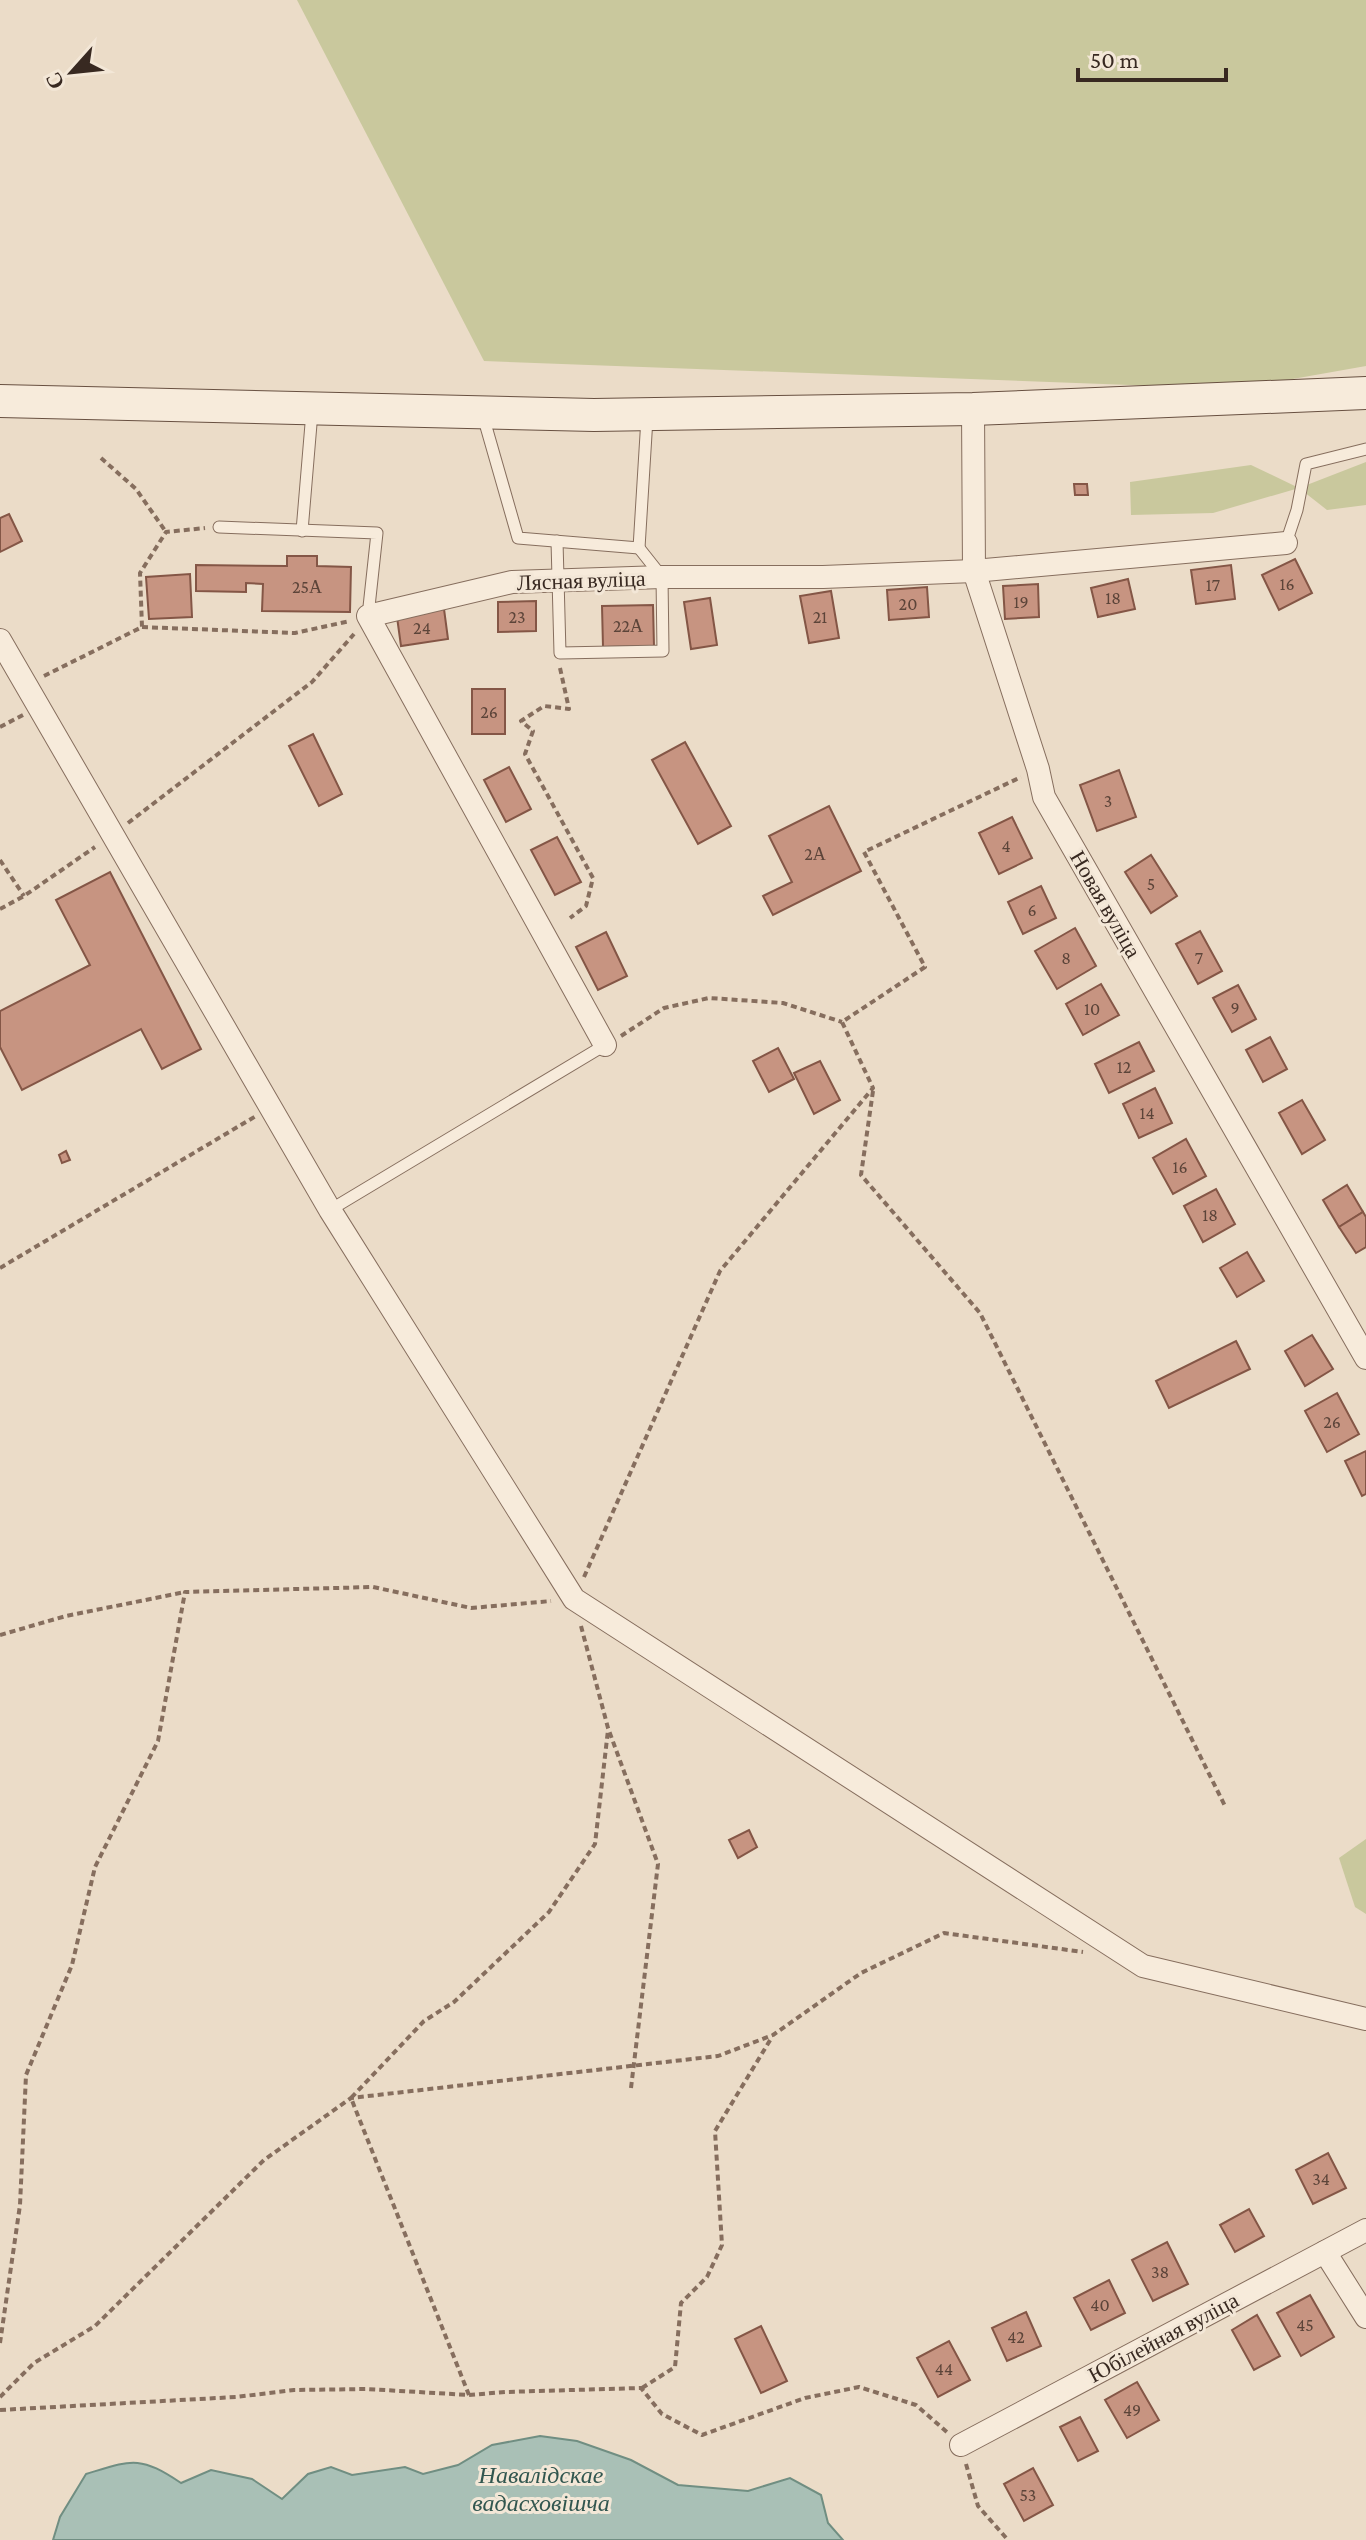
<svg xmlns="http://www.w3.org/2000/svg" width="1366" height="2540" font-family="'Crimson Pro',serif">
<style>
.green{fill:#c9c89d}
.water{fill:#a9c0b6;stroke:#708e82;stroke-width:2}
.building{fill:#c79481;stroke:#845646;stroke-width:2}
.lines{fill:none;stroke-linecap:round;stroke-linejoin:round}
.lane-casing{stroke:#866e5e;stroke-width:13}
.street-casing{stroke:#866e5e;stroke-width:24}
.secondary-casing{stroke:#685041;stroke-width:34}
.path{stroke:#866e5e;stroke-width:4;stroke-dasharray:6 4;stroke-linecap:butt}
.lane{stroke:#f7ebdb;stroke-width:11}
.street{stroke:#f7ebdb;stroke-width:22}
.secondary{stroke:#f7ebdb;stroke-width:32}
.labels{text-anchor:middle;stroke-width:6;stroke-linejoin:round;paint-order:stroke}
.number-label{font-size:18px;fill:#5c4439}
.street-label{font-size:22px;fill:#382921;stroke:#f3e7d7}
.water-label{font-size:24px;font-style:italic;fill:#31564f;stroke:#f3e7d7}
</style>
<rect width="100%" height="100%" fill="#ebdcc8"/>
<!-- green -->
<g class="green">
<polygon points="297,0 1366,0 1366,366 1237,389 484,361"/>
<polygon points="1366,462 1366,505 1327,510 1299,488 1213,513 1131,515 1130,482 1251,465 1299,488"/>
<polygon points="1366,1839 1366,1914 1355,1907 1339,1858"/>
</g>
<!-- water -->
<path class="water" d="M540,2436l37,5 54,19 47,25 70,6 42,-13 31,17 7,28 15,17h-790l7,-23 26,-43c46,-14 53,-19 95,9l30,-13 41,9 30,20 26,-25 23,-7 21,8 53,-8 18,7 35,-9 34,-20z"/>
<!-- building -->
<g class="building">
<polygon points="1074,484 1087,484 1088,495 1075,495"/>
<polygon points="9,514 22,541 0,552 0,518"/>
<polygon points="287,556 317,556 317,566 351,567 350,612 262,611 263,584 246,583 246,592 196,591 196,565 287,566"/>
<polygon points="1295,559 1312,593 1279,610 1262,575"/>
<polygon points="1231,565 1235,599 1196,604 1191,570"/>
<polygon points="190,574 192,617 149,619 146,577"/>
<polygon points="1128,579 1135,609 1098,617 1091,588"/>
<polygon points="1038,584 1039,617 1005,619 1003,586"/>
<polygon points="927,587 929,617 889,620 887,590"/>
<polygon points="831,591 839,638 809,643 800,596"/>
<polygon points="710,598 717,645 691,649 684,602"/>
<polygon points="536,601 536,631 498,632 498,602"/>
<polygon points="653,605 654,646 603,647 602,606"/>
<polygon points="444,609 448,639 401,646 397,617"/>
<rect x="472" y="689" width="33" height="45"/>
<polygon points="313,734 342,794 319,806 289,746"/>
<polygon points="685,742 731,826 698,844 652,760"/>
<polygon points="509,767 531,809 506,822 484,780"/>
<polygon points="1119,770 1136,817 1097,831 1080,785"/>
<polygon points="829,806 861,871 773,915 763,896 792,882 769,836"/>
<polygon points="1012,817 1032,858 999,874 979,833"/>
<polygon points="557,837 581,882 555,895 531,850"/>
<polygon points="1151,855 1177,896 1151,913 1125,872"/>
<polygon points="110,872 201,1049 162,1069 141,1029 22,1090 0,1047 0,1011 90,965 56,900"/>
<polygon points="1041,886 1056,918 1023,934 1008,902"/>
<polygon points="1075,928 1096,966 1057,989 1035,951"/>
<polygon points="1200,931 1222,971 1198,984 1176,944"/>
<polygon points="606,932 627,976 598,990 576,947"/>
<polygon points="1101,984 1119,1015 1083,1035 1066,1004"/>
<polygon points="1238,985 1256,1019 1232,1032 1213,998"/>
<polygon points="1270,1037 1287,1069 1263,1082 1246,1050"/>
<polygon points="1139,1042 1154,1071 1109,1093 1095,1064"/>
<polygon points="778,1048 794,1079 769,1092 753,1061"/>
<polygon points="820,1061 840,1100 814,1114 794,1073"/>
<polygon points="1155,1088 1172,1123 1139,1138 1123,1104"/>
<polygon points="1302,1100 1325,1140 1302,1154 1279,1113"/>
<polygon points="1186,1139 1206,1176 1173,1194 1153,1158"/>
<polygon points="66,1151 70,1160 62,1163 59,1155"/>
<polygon points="1347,1185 1363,1212 1339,1227 1323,1200"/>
<polygon points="1216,1189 1235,1224 1203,1242 1184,1206"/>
<polygon points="1363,1212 1366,1217 1366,1247 1356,1253 1339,1227"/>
<polygon points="1247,1252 1264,1281 1237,1297 1220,1268"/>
<polygon points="1312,1335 1333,1369 1305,1386 1285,1351"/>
<polygon points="1236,1341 1250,1369 1169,1408 1156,1381"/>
<polygon points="1337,1393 1359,1434 1327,1452 1305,1411"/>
<polygon points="1366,1451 1366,1494 1362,1496 1345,1461"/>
<polygon points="749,1830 757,1847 738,1858 729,1840"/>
<polygon points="1328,2153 1346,2188 1313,2204 1296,2170"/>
<polygon points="1249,2209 1264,2236 1235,2252 1220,2225"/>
<polygon points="1167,2242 1188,2284 1153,2301 1132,2260"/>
<polygon points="1109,2280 1125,2313 1091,2330 1074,2298"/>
<polygon points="1310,2295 1334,2337 1301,2356 1277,2313"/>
<polygon points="1026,2312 1041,2346 1007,2361 992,2328"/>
<polygon points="1257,2315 1280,2356 1254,2370 1232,2330"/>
<polygon points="761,2326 787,2381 761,2393 735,2339"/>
<polygon points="949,2341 970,2380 938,2397 917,2358"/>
<polygon points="1137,2382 1159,2420 1127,2438 1105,2400"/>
<polygon points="1080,2417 1098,2451 1078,2461 1060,2427"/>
<polygon points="1033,2468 1053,2505 1024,2521 1004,2484"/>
</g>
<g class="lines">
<!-- lane casing -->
<g class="lane-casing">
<g id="lane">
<polyline points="483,416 518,538 639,548 647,418"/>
<polyline points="219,527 377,533 368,616"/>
<polyline points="302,531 312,412"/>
<polyline points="557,541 560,653 663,651 662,577 639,548"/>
<polyline points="1286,543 1297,510 1306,464 1366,449"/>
<polyline points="330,1210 605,1045"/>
</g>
</g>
<!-- street casing -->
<g class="street-casing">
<g id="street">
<polyline points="973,409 974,571 1038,769 1044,797 1366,1358"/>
<polyline points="0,640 330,1210 574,1599 1143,1966 1366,2019"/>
<polyline points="605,1045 368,616 512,582 662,577 823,577 974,571 1286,543"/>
<polyline points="1325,2252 1366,2317"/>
<polyline points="961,2445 1366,2230"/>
</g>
</g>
<!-- secondary casing -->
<g class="secondary-casing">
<polyline id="secondary" points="0,401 594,415 973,409 1366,393"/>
</g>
<!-- path -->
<g class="path">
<polyline points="101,458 136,489 166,532"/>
<polyline points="142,627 295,633 350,621"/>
<polyline points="560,668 569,709 544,706 521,721 533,731 525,754 593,878 586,906 570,918"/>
<polyline points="44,676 142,627 140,573 166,532 205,528"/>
<polyline points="0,727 23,715"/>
<polyline points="128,823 312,682 354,634"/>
<polyline points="0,860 24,896"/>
<polyline points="0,909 24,896 95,847"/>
<polyline points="621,1036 664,1008 709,998 783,1003 842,1022"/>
<polyline points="873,1091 861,1175 980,1313 1225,1806"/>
<polyline points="0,1268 256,1116"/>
<polyline points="584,1577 720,1271 873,1088 842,1022 925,967 864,852 1021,777"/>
<polyline points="581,1626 608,1728 658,1864 631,2088"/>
<polyline points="0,1635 66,1616 185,1592"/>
<polyline points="0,2343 20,2205 26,2075 72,1965 95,1867 158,1741 185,1592 373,1587 471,1608 551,1601"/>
<polyline points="642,2388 675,2367 681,2303 707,2277 722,2245 715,2131 772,2037"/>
<polyline points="469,2395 351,2098 424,2021 454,2002 549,1912 595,1844 608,1730"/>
<polyline points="0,2397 34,2363 95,2326 264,2160 351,2098 718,2056 773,2035 861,1973 944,1933 1083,1952"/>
<polyline points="0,2410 236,2397 294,2390 367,2389 469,2395 505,2392 641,2388 662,2414 702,2435 805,2398 859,2387 916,2405 948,2433"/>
<polyline points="966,2464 978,2506 1008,2540"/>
</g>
<!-- lane -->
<use href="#lane" class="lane"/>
<!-- street -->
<use href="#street" class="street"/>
<!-- secondary -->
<use href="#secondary" class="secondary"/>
</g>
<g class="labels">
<!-- number labels -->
<g class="number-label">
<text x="1287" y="590">16</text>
<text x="1213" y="591">17</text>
<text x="307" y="593">25А</text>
<text x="1113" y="604">18</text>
<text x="1021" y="608">19</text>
<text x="908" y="610">20</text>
<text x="517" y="623">23</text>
<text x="820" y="623">21</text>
<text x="628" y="632">22А</text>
<text x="422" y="634">24</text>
<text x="489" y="718">26</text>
<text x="1108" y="807">3</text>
<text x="1006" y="852">4</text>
<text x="815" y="860">2А</text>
<text x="1151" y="890">5</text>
<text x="1032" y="916">6</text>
<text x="1066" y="964">8</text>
<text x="1199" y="964">7</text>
<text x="1235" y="1014">9</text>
<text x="1092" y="1015">10</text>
<text x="1124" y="1073">12</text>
<text x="1147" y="1119">14</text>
<text x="1180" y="1173">16</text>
<text x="1210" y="1221">18</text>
<text x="1332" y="1428">26</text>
<text x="1321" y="2185">34</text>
<text x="1160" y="2278">38</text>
<text x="1100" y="2311">40</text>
<text x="1305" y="2331">45</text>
<text x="1016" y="2343">42</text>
<text x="944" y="2375">44</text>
<text x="1132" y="2416">49</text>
<text x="1028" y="2501">53</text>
</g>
<!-- street labels -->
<g class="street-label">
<text transform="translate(581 580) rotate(-2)" y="8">Лясная вуліца</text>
<text transform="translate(1106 904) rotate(60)" y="8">Новая вуліца</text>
<text transform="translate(1163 2337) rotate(-28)" y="8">Юбілейная вуліца</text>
</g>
<!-- water labels -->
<g class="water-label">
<text x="541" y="2483">Навалідскае<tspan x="541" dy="28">вадасховішча</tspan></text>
</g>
</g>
<!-- north arrow -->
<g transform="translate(72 72) rotate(243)" stroke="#f3e7d7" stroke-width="6" paint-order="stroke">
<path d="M0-6L14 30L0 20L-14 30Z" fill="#382921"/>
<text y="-12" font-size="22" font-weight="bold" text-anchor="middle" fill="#382921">С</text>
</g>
<!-- scale -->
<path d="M1078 68v12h148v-12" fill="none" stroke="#382921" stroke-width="4"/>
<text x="1090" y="68" font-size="24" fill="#382921" stroke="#f3e7d7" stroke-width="6" paint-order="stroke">50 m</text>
</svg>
